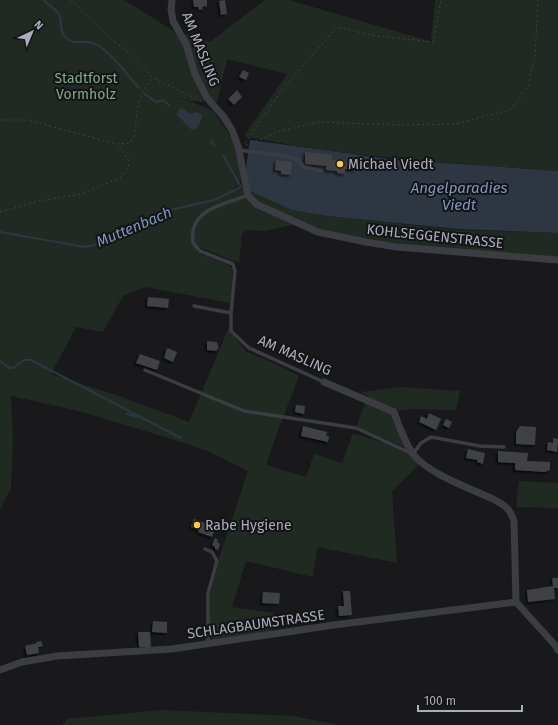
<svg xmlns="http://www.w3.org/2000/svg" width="558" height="725" font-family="'Fira Sans',sans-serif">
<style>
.green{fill:#202a23}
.water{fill:#2d3641}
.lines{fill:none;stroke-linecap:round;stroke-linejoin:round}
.stream{stroke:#2d3641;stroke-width:2}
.building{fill:#404146;filter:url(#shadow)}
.path{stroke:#3f4148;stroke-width:1;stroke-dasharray:2 3;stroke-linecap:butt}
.service{stroke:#3c3c43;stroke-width:3.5}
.minor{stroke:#3c3c43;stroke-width:7}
.poi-dot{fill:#ffcd2e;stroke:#141417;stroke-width:1.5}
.labels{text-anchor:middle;stroke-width:4;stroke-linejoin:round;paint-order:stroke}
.street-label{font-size:14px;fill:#aaaebc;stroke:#141417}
.park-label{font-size:14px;fill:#80a986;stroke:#141417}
.poi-label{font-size:14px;fill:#aaaebc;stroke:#141417;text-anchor:start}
.water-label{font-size:15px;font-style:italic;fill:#7f98ba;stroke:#141417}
</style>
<defs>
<filter id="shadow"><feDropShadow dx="-2" dy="2" stdDeviation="1" flood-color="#0009"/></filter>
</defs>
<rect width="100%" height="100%" fill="#19191c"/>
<!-- green -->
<g class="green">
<path d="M0,0h124l50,31 36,11 55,-42h24l144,42 -2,-2 4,-40h123v171c-105,-8 -210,-13 -314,-35l43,-62 -60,-15 -10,43 -25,-1 -21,-5 21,6 21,9 18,26 4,10 7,28 -4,11 -6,4 11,-2 49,22 35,6 130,14 101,3v24l-139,-10 -66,-11 -57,-12 -31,7 -19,-1 -4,4 -3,29 -45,-18 7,9 28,11 4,4 -3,34 -84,-16 -23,9 -20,36 -27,-5 -25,47 65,21 73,27 40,-95 1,5 17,20 31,13 21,11 -25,65 -8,24 40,12 8,-23 28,9 11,-30 38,12 17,8 12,11 -28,27 5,72 -80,-16 -4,30 -67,-16 -14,46 42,6 -3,21 -58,6 -4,-4 1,-43 10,-38 28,-84 -38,-19 -35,-12 -100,-30 -64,-14 2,44 -2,48 -11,21z"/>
<polygon points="400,387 460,391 456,410 412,409 392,411 406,448 356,427 368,396 361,392"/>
<polygon points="519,481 558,483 558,508 516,507"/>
<polygon points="161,710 293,716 339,725 62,725 67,719"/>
</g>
<!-- water -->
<g class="water">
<path d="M181,108l10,6 6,-2 5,3c-1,6 -3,14 -10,15l-16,-16z"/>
<polygon points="250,140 390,159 558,171 558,233 457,229 327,216 292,210 243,188"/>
</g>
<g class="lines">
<!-- stream -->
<g class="stream">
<path d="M44,0c4,6 12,8 15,15 4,7 -1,15 7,23 9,8 19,1 29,6 16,7 32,31 44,44"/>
<polyline points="145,94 156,102 163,100 169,105"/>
<polyline points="211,141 214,145"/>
<polyline points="0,232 74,245 85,247 99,244 166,211 214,200 241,187 223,155"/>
<polyline points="0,361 9,368 13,368 24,360 31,360 181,438"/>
<polyline points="127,414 139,417"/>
</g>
</g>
<!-- building -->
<g class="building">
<polygon points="193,0 207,0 207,6 202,7 203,9 199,10 198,7 194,7"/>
<polygon points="225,0 227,14 221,15 219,1"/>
<polygon points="243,70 249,73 246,80 239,77"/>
<polygon points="237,90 242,97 234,105 228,99"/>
<polygon points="305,152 332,155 332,160 356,163 355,170 345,169 345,174 337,173 337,171 326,170 326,166 305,164"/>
<polygon points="276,160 292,162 291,175 281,174 281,171 275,170"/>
<polygon points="148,297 169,299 168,308 147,306"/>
<polygon points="207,341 217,342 219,349 217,349 217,351 207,350"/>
<polygon points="167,348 177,352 173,362 164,358"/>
<polygon points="140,354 160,361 157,370 136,363"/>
<polygon points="296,405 305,406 304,414 295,412"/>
<polygon points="429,413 441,419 436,430 419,422 421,416 427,419"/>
<polygon points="446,419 452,422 449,428 443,425"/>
<polygon points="303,426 327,432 326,436 329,436 328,442 301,436"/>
<polygon points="520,426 536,427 535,445 516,444 516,432"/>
<polygon points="553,438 558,439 557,452 547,450 548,442 553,443"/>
<polygon points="468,449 485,453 483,464 477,462 478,460 466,458"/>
<polygon points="498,451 528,453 527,461 550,462 550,470 545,472 515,470 515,463 498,462"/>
<polygon points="194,519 216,527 212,537 198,532 199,530 191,527"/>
<polygon points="215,538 218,540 217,542 220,544 218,550 215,549 215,547 212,545"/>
<polygon points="552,578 558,578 558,588 554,588 555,599 528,602 527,590 553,586"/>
<polygon points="343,591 350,591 352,615 339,616 338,606 344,606"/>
<polygon points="263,592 280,593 279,604 262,603"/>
<polygon points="153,621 167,622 167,633 152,632"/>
<polygon points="138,632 150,632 151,647 139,647"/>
<polygon points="41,641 43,646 38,647 39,653 27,655 25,646 37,643 36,642"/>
</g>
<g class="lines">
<!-- path -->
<g class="path">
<polyline points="71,0 110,38 127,51 152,77"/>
<path d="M0,120h27l90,24 13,-1c7,-9 5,-20 7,-31 2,-14 7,-23 16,-34l48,23"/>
<polyline points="245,143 281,91 337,27 376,36 433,42 441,0"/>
<polyline points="246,145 281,131 318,122 401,125 455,124 510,110 528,87 535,57 538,0"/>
<polyline points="0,212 39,201 81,194 120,178 128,167 129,161 118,144"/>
</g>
<!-- service -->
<g class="service">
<polyline points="239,150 286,156 298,160 304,167 321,171"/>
<path d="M248,195c-18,8 -51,12 -55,36 -1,4 0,8 0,12l7,8 33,13 2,7 -4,42v18l18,17 75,34"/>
<polyline points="194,306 231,313"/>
<polyline points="145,370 244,411 356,428 413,454 421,443 431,437 480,446 504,447"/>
<polyline points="205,549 212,552 217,561 208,593 208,644"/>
</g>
<!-- minor -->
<g class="minor">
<polyline points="172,0 171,9 173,21 186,44 195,74 207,98 223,116 232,130 238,146 248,195 256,204 318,232 366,242 397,247 558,260"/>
<path d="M324,382l70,30c5,14 10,29 19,42 15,20 59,35 82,46 11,6 15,9 19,21l2,81 39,43 3,5"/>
<polyline points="0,670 22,662 57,656 172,649 334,625 516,602"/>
</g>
</g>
<!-- markers -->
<g class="poi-dot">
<circle cx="340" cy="164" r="4"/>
<circle cx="197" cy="525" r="4"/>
</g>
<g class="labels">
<!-- street labels -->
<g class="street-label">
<text transform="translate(201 49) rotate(68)" y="5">AM MASLING</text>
<text transform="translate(435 236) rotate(6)" y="5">KOHLSEGGENSTRASSE</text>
<text transform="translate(295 355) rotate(24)" y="5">AM MASLING</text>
<text transform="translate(256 624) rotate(-8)" y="5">SCHLAGBAUMSTRASSE</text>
</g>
<!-- park labels -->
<g class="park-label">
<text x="86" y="83">Stadtforst<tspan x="86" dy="16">Vormholz</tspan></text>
</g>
<!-- poi labels -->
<g class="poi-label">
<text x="348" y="169">Michael Viedt</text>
<text x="205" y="530">Rabe Hygiene</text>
</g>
<!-- water labels -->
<g class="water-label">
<text x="459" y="193">Angelparadies<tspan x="459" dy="17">Viedt</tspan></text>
<text transform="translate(134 227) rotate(-23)" y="5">Muttenbach</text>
</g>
</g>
<!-- north arrow -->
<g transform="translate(32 32) rotate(44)" stroke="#141417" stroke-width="3" paint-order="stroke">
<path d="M0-3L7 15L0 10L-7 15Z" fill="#aaaebc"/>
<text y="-6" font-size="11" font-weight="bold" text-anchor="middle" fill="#aaaebc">N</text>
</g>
<!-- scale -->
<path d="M418 705v6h104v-6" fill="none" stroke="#aaaebc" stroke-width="2"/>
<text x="424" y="705" font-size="12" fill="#aaaebc" stroke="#141417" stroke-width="3" paint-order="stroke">100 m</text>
</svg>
